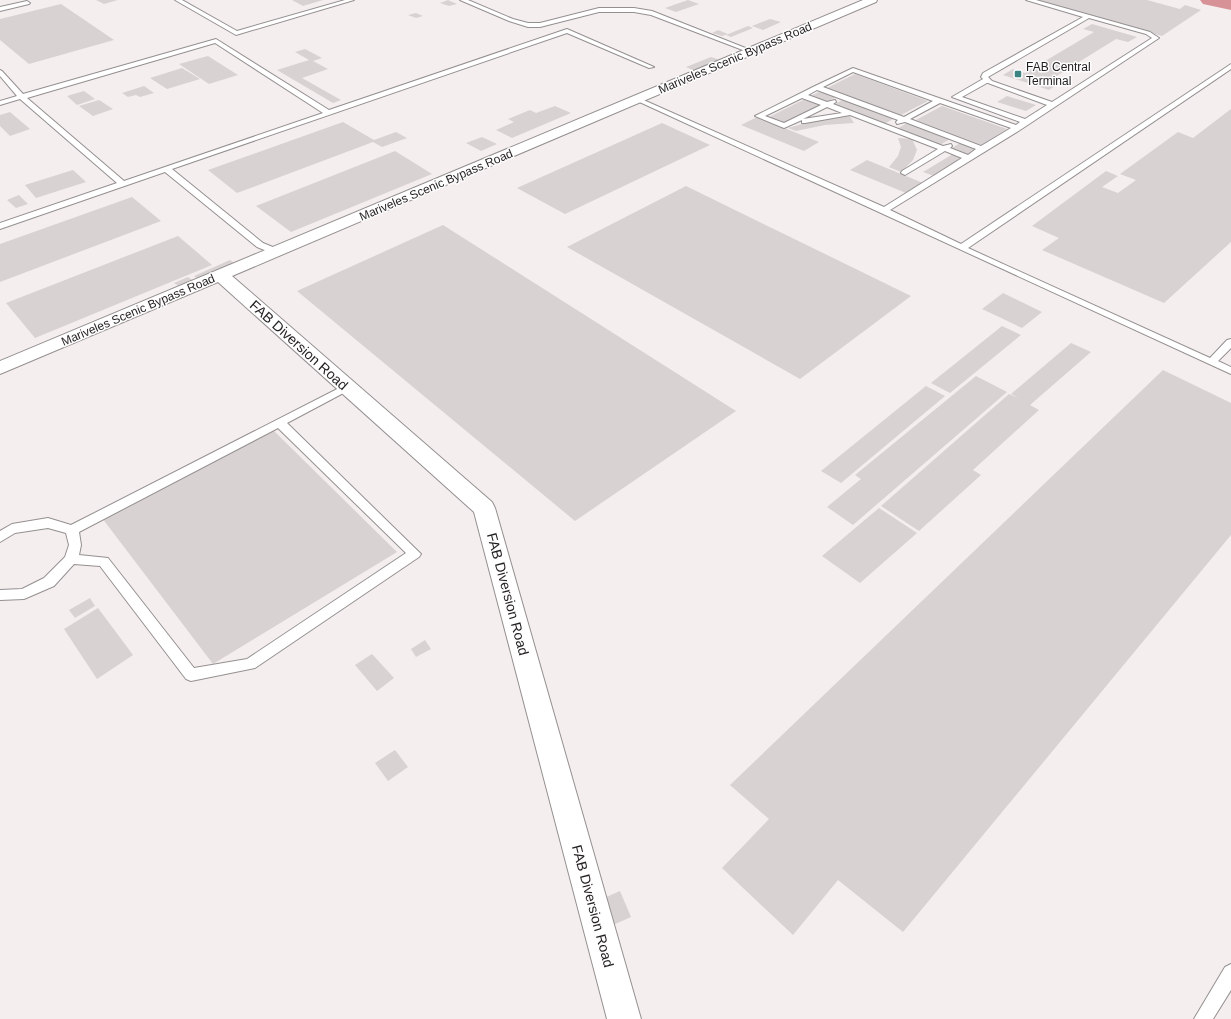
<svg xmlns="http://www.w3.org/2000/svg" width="1231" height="1019" font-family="Arial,sans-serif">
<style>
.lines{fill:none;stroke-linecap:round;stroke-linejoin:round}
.river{fill:#d79298;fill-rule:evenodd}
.building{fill:#d8d2d2}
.service-casing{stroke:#959090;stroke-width:2}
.secondary-casing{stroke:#959090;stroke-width:2}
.service{fill:#fff;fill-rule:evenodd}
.secondary{fill:#fff;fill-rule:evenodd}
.poi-dot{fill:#3b8483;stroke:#fefdfd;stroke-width:1.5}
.labels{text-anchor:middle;stroke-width:3;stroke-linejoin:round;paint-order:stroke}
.far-street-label{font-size:12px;fill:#201e1e;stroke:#fefdfd}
.far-poi-label{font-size:12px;fill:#201e1e;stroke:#fefdfd;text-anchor:start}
.street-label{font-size:14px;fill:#201e1e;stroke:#fefdfd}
</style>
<rect width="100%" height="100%" fill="#f5eeef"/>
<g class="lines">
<!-- river -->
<polygon class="river" points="1200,0 1231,0 1231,10 1203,4"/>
</g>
<!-- building -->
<g class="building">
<polygon points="96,0 118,0 104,4"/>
<polygon points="292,0 323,0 303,6"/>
<polygon points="448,0 457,4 449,6 440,3"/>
<polygon points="688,0 699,4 676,12 665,8"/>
<polygon points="1035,0 1147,0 1180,9 1185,5 1201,10 1162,36"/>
<polygon points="61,4 114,40 29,64 0,40 0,19"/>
<polygon points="416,13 423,16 416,18 408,15"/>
<polygon points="770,19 781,22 763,30 752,26"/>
<polygon points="1092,24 1137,37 1128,42 1116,39 1050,80 1060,83 1049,90 1003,75 1013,69 1025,73 1094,32 1083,29"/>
<polygon points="748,26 753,28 731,37 726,35"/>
<polygon points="718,30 728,34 722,36 712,33"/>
<polygon points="305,49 322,58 313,61 328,69 302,78 341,100 333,103 277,70 309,60 295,52"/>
<polygon points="208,56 238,75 209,84 179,64"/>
<polygon points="711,57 720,60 695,71 686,67"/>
<polygon points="182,68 200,79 167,89 150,78"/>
<polygon points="855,74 928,101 901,115 827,88"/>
<polygon points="144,86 154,93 140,97 136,95 128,97 122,93"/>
<polygon points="84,91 95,99 77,105 67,96"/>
<polygon points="821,91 837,97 826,102 810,96"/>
<polygon points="1007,96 1036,105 1026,111 997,102"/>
<polygon points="805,99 821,105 783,124 767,118"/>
<polygon points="844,99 895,118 884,124 833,105"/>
<polygon points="99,100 113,109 93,116 79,106"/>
<polygon points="555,106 571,113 512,138 496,130 514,122 508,119 530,110 536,113"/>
<polygon points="942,106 1007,129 982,145 916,120"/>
<polygon points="1231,109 1231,242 1164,303 1042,250 1059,238 1032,226 1106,171 1118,176 1102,187 1118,193 1136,180 1120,174 1178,132 1193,138"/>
<polygon points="10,112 30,129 10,136 0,126 0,115"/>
<polygon points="849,115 854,123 825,125 796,131 788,128 816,120"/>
<polygon points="757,117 819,142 804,151 741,125"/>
<polygon points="343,122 374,140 396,132 407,138 382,147 373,142 237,193 208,170"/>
<polygon points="662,123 710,145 565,214 517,188"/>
<polygon points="907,123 950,139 940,145 897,129"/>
<polygon points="482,137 497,144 481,151 466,143"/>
<polygon points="898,138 912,139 917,150 913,160 901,172 889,167 898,156 901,147"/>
<polygon points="960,143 976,149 967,155 950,149"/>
<polygon points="395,151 432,174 291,232 256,206"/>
<polygon points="953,154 963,158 934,176 923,172"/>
<polygon points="867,160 923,183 906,193 850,170"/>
<polygon points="73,170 86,182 36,198 25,185"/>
<polygon points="686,186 911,296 800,379 567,247"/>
<polygon points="19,195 28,204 16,208 7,200"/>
<polygon points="132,197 161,221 0,282 0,244"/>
<polygon points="443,225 736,411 575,521 297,291"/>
<polygon points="178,236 212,265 35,338 6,303"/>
<polygon points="230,260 238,266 201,282 194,276"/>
<polygon points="188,277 194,281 180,287 174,283"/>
<polygon points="1003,293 1042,312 1022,328 982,309"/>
<polygon points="1002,326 1021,335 950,393 931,383"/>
<polygon points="1071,343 1091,352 1030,405 1039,410 973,470 981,475 919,531 881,506 1009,394 1018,398 1011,394"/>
<polygon points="1163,370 1231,403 1231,535 903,932 838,880 793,935 722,868 769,819 730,785"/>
<polygon points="976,376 1007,392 853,525 827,507 861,479 855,475"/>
<polygon points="926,386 945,396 841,483 821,471"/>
<polygon points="274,431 397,552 213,664 102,518"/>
<polygon points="879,508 917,533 860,583 822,556"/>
<polygon points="90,598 95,606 75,618 69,610"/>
<polygon points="98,608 133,655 97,679 64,629"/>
<polygon points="425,640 431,649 416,657 411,649"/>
<polygon points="372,654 394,678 377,691 355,665"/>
<polygon points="395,750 408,767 388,781 375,763"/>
<polygon points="620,891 631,917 613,925 602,899"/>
</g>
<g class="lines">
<!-- service casing -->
<g class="service-casing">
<g id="service">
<polygon points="175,0 182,0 237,31 345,0 354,0 236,35"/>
<polygon points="460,0 468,0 513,19 528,23 540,23 599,8 634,8 652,11 753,51 748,52 651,15 634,12 599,12 540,27 528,27 509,21"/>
<path d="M1026,0h10l114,32 9,6 -139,92 -130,80 71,34 270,-180v5l-263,179 242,110 17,-18 4,-1v9l-13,13 13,6v7l-598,-275 2,-1h4l245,109 78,-49 -17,-7 -40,24 -4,-2 1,-2 36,-22 -88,-34 -45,8h-3v-3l-18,8 -29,-12 60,-30 38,-18 163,57 4,-3 -68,-25 31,-18 -2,-2 2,-4 100,-56zM1089,18l57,16 6,4 -100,64 -60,-21 -4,-4zM853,72l80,29 -29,16 -81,-30zM987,83h1l59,22 -22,14 -63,-22zM817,90l81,30 -2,2 1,2 8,-2 71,27 -8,6 -18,-7 2,-2 -1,-2 -8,2 -110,-42 3,-2 -1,-2 -8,2 -19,-7zM802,98l19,7 -37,18 -19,-7zM940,103l71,25 -30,18 -71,-27zM827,107l15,6 -39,6z"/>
<polygon points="27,1 30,3 29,4 0,11 0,7"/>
<path d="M567,29l87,38 -5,1 -82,-35 -395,136 91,74 17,7 1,2 -1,2h-6l-17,-7 -92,-75 -165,57v-6l117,-40 -97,-84 -20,6v-4l17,-5 -17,-20v-6l2,1 21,23 193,-55 113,71zM215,43l108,70 -199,68 -97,-83z"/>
<path d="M347,384l5,3 -1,2 -64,34 134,131 -2,3 -164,111 -64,13 -5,-2 -86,-113 -26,-2 -20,22 -30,13 -24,1v-10l22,-1 22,-11 21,-21 4,-12 -3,-12 -18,-5 -33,5 -15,9v-11l12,-7 36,-6 23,7zM278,428l128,125 -159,106 -53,9 -86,-110 -29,-3 2,-10 -2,-13z"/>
<polygon points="1231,964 1231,990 1213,1019 1194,1019 1225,967"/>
</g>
</g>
<!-- secondary casing -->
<g class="secondary-casing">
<polygon id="secondary" points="863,0 877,0 876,2 232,276 492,502 495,508 641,1019 607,1019 474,512 218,282 0,374 0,361"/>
</g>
<!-- service -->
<use href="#service" class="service"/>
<!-- secondary -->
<use href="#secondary" class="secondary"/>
</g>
<!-- markers -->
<rect class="poi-dot" x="1014" y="70" width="8" height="8" rx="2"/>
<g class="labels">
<!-- far-street labels -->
<g class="far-street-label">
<text transform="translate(735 58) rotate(-23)" y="4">Mariveles Scenic Bypass Road</text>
<text transform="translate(436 185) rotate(-23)" y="4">Mariveles Scenic Bypass Road</text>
<text transform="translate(138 310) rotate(-23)" y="4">Mariveles Scenic Bypass Road</text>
</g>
<!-- far-poi labels -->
<g class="far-poi-label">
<text x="1026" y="71">FAB Central<tspan x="1026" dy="14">Terminal</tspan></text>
</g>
<!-- street labels -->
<g class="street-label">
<text transform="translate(299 345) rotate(42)" y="5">FAB Diversion Road</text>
<text transform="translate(508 594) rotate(75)" y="5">FAB Diversion Road</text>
<text transform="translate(593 906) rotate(75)" y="5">FAB Diversion Road</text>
</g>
</g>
</svg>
